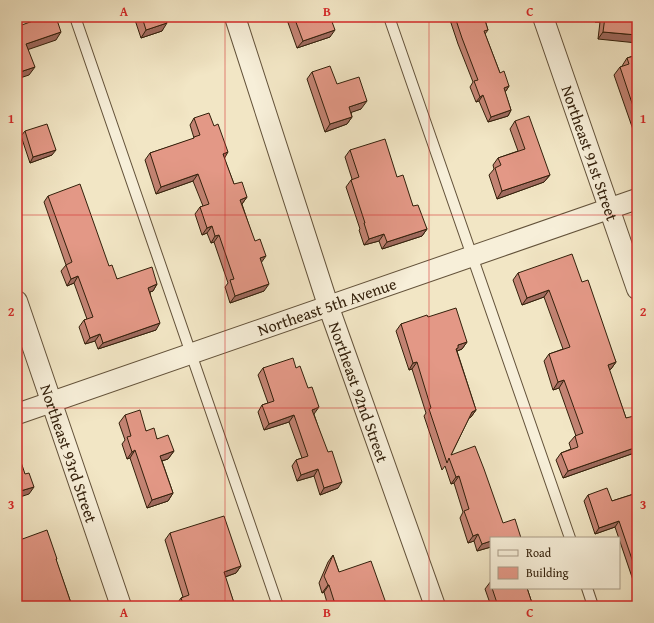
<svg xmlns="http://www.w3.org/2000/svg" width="654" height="623" font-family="'Gentium Book Plus',serif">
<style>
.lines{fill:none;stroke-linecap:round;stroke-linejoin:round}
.lane-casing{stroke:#63523a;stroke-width:12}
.street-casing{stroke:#63523a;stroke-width:22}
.lane{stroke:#f7efd9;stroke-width:10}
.street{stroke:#f7efd9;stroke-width:20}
.wall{fill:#c38373;stroke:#33200b}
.shaded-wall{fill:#9f6a5e;stroke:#33200b}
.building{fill:#e39886;stroke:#33200b}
.grid{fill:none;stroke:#d62828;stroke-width:1;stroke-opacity:0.55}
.labels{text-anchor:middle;stroke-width:4;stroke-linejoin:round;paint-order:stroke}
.street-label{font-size:16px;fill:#33200b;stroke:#f7efd9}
.neatline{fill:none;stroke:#d62828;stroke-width:1.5}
.grid-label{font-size:13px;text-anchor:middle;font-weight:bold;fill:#d62828}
</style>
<rect width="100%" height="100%" fill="#f2e6c5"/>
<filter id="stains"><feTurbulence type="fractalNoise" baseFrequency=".005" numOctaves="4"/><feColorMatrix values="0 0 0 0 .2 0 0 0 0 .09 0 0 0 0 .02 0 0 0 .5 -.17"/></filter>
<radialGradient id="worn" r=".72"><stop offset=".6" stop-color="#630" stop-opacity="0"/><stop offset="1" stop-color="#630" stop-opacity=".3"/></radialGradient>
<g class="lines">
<!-- lane casing -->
<g class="lane-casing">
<g id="lane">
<polyline points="75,17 278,606"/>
<polyline points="389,17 570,538"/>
<polyline points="587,588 593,606"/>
</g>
</g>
<!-- street casing -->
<g class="street-casing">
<g id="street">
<path id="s1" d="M235,17l93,288 107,301"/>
<path id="s2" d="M543,17l94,272"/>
<path id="s3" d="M17,301l104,305"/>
<path id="s4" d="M17,414l620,-215"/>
</g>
</g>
<!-- lane -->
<use href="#lane" class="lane"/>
<!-- street -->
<use href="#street" class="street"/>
</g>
<!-- wall -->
<g class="wall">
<polygon points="134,17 170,17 168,20 166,21 162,31 141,38"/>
<polygon points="286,17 335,17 335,18 332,22 330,37 297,48"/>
<polygon points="449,17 484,17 488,30 485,34 500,73 509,86 505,92 511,110 508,116 488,122 479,101 476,102 470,87 473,82 458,44"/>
<polygon points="596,17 637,17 598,39 600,22 595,22"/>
<polygon points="637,55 637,141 614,75 620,67 622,67 622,66 627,58"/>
<polygon points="312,72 337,84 361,109 351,112 352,117 347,124 325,132 307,79"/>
<polygon points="194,118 224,158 234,184 247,197 242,204 261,262 264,291 230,303 225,287 228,283 214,242 211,243 207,233 202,235 195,214 200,207 203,206 193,181 156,194 145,160 150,153 193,139 194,138 190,125"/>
<polygon points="515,121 550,175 544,182 497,199 489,175 494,169 493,165 498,158 518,151 510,129"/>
<polygon points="25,131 52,155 30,163 21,136"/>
<polygon points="350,150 397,177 413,206 427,229 422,236 382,249 379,241 364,245 359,230 360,229 346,187 351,180 352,179 345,157"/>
<polygon points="48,196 109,266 117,279 157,284 153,291 150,292 156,330 98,349 95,341 85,344 79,327 84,320 87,319 74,283 67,286 61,271 66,265 44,202"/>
<polygon points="518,273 582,282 616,362 611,369 609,370 626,418 637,425 637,452 563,478 556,460 561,453 571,449 569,443 575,436 576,436 559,388 553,390 544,361 549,354 563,349 544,297 522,305 513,280"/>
<polygon points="428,317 467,342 462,349 457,351 476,410 471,417 469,418 451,455 491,538 491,548 491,547 477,551 474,541 468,543 460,518 463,512 454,483 451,484 445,466 442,470 424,416 426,413 412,369 409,370 396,331 401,324"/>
<polygon points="263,368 296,368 314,414 338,488 320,495 314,476 297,481 292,466 296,460 302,458 289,422 264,430 258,412 262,405 268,403 258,375"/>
<polygon points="125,415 174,451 168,459 162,461 173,493 168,501 147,508 130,458 127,459 122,444 125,440 119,423"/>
<polygon points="637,493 637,585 635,586 615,527 595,534 584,501 588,495 612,501"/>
<polygon points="170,533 241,566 236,573 225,577 235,606 177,606 176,605 181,598 183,597 165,540"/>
<polygon points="17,541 57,559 56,560 72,606 17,606"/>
<polygon points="333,555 339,572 387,606 328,606 324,592 322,593 319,583 328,562"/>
<polygon points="491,581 491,588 527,588 533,606 491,606 485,589"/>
</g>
<!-- shaded-wall -->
<g class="shaded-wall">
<polygon points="163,17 170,17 168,20 159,23"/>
<polygon points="598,17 603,17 600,22 595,22"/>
<polygon points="167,23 162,31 141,38 146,30"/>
<polygon points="335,30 330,37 297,48 303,41"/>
<polygon points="61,32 56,40 21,52 26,44"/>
<polygon points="603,32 637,35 637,43 598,39"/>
<polygon points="35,67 29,75 17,79 17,73"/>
<polygon points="509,86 506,91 500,93 504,88"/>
<polygon points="483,95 479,101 476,102 480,97"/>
<polygon points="367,101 361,109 344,115 349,107"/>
<polygon points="511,110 508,116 488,122 491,117"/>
<polygon points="352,117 347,124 325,132 330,124"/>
<polygon points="56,150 52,155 30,163 33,157"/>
<polygon points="228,152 224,159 223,154"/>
<polygon points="198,174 193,181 156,194 161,187"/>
<polygon points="550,175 544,182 497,199 502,191"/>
<polygon points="247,197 242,204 235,207 240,200"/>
<polygon points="212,226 207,233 202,235 207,228"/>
<polygon points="427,229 422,236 382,249 387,242"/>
<polygon points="384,234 379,241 364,245 369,239"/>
<polygon points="219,235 214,242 211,243 215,236"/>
<polygon points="266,256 261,263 260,258"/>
<polygon points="78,276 74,283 67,286 71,279"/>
<polygon points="157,284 153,291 143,294 148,288"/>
<polygon points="269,284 264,291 230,303 235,296"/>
<polygon points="549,290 544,297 522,305 527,298"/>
<polygon points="160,323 156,330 98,349 103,343"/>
<polygon points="100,334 95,341 85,344 90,338"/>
<polygon points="467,342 462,349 457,351 454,355 458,345"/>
<polygon points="417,362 412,369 409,370 413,363"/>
<polygon points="616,362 611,369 603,372 608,365"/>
<polygon points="564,380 559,388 553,390 558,382"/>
<polygon points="319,407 314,414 307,416 312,410"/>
<polygon points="476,410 471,417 467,419 472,412"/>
<polygon points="294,415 289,422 264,430 269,424"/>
<polygon points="637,447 637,452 563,478 568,471"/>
<polygon points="135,450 130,458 127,459 132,452"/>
<polygon points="174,451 168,459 155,463 160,456"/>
<polygon points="318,469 314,476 297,481 301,475"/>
<polygon points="459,476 454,483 451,484 456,477"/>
<polygon points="342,482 338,488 320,495 324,488"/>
<polygon points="34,487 29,494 17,498 17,492"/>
<polygon points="173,493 168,501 147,508 152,500"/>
<polygon points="619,521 615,527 595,534 599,528"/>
<polygon points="478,534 474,541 468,543 473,536"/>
<polygon points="491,541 491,547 477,551 482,544"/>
<polygon points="241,566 236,573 219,579 224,572"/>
<polygon points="328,585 329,585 324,592 322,593"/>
<polygon points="342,602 339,606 334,606 335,604"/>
</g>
<!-- building -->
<g class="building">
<polygon points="44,17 56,17 61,32 26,44 35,67 17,73 17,21 19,26"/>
<polygon points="142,17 165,17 167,23 146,30"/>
<polygon points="294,17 335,17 335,18 331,19 335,30 303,41"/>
<polygon points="455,17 484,17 488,30 484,31 500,73 504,71 509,86 504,88 511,110 491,117 483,95 480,97 474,81 478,80 462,38"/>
<polygon points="605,17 637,17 637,35 603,32"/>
<polygon points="637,55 637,118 620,67 629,64 627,58"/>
<polygon points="330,66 337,84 359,77 367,101 349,107 352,117 330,124 312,72"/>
<polygon points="209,113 214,126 218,124 228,152 223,154 234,184 242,182 247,197 240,200 255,241 260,239 266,256 260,258 269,284 235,296 230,280 234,279 219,235 215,236 212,226 207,228 200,207 209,204 198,174 161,187 150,153 194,138 194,137 200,135 194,118"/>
<polygon points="529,116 550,175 502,191 495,168 501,165 498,158 525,149 515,121"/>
<polygon points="47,124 56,150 33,157 25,131"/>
<polygon points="385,139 397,177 403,175 413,206 418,205 427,229 387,242 384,234 369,239 364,223 365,223 351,180 359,177 350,150"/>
<polygon points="80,184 109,266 112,265 117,279 152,267 157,284 148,288 160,323 103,343 100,334 90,338 84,320 93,317 78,276 71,279 66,265 72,262 48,196"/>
<polygon points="572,254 582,282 588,280 616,362 608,365 626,418 634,416 637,425 637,447 568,471 561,453 578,447 575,436 583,433 564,380 558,382 549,354 570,347 549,290 527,298 518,273"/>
<polygon points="456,308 467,342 458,345 458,348 456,349 476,410 472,412 451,455 475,446 484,469 503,523 515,519 521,538 491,538 491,541 482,544 478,534 473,536 464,511 469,509 459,476 456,477 449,458 447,463 429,409 431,408 417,362 413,363 401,324 427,315 428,317"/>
<polygon points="293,358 296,368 300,366 308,388 312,387 319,407 312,410 328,452 332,451 342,482 324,488 318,469 301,475 296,460 308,456 294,415 269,424 262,405 274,401 263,368"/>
<polygon points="140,410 146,431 154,428 157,439 168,435 174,451 160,456 173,493 152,500 135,450 132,452 127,437 131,436 125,415"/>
<polygon points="20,459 25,474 29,473 34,487 17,492 17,460"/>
<polygon points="607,488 612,501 637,493 637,574 619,521 599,528 588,495"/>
<polygon points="224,516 241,566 224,572 235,606 184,606 181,598 189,595 170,533"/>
<polygon points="47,530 57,559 56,559 72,606 22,606 17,592 17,541"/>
<polygon points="333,555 339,572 371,561 387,606 343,606 342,602 335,604 329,585 328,585 324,576"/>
<polygon points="492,588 527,588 533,606 498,606"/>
</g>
<!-- grid -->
<path class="grid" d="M225,17v589M429,17v589M17,215h620M17,408h620"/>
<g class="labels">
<!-- street labels -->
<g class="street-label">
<text dy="6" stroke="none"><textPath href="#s2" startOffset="144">Northeast 91st Street</textPath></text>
<text dy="6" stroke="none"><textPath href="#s4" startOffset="328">Northeast 5th Avenue</textPath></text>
<text dy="6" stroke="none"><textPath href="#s1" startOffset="395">Northeast 92nd Street</textPath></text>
<text dy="6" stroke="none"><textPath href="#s3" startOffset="161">Northeast 93rd Street</textPath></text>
</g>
</g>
<!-- margin -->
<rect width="654" height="623" fill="none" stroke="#f2e6c5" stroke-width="44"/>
<!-- legend -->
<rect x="490" y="537" width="130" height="52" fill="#f7efd9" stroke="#a99c87"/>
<rect x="498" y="550" width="20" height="6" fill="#f7efd9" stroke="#a99c87"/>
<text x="526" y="557" font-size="12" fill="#33200b">Road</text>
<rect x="498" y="567" width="20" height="12" fill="#e39886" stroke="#a99c87"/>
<text x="526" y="577" font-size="12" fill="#33200b">Building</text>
<rect x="22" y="22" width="610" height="579" class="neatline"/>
<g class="grid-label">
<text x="124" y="16">A</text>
<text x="327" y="16">B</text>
<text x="530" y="16">C</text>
<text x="11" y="123">1</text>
<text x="643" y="123">1</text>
<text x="11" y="316">2</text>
<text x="643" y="316">2</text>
<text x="11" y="509">3</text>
<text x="643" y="509">3</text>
<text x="124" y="617">A</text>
<text x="327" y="617">B</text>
<text x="530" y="617">C</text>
</g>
<rect width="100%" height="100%" filter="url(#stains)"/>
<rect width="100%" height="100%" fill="url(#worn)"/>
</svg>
